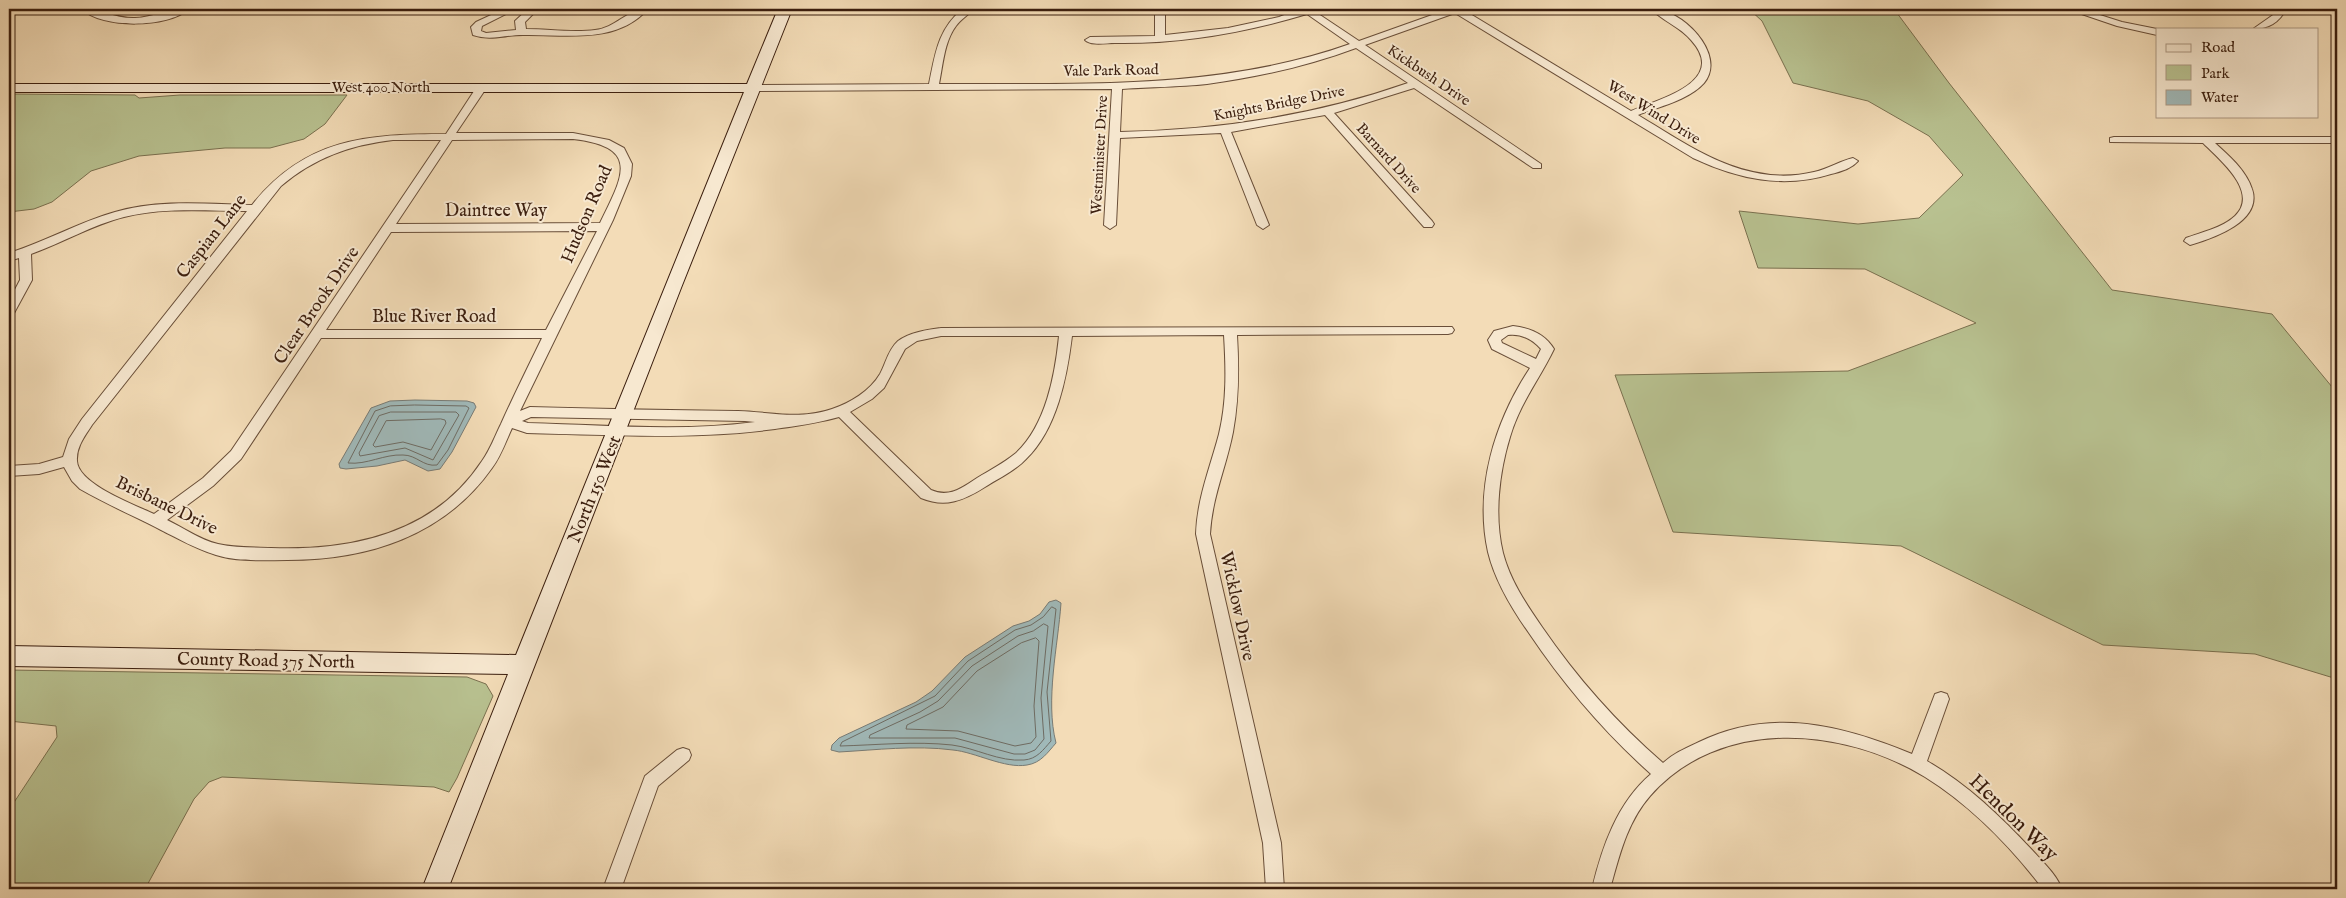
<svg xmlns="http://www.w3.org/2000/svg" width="2346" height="898" font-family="'IM FELL English',serif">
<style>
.green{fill:#b8c190;stroke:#7a704f}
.water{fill:#a0b9b9;stroke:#787b75}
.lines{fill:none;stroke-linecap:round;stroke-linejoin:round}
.shore{stroke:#6e6c64;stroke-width:1}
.street-casing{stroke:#694e38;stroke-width:2}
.secondary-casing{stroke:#3b1e0e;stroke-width:2}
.street{fill:#f7e8d0;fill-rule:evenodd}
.secondary{fill:#f7e8d0;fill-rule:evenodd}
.labels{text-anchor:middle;stroke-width:4;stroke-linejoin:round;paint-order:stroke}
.far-street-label{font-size:15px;fill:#3b1e0e;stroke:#f7e8d0}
.street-label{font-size:18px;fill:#3b1e0e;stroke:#f7e8d0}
.near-street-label{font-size:21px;fill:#3b1e0e;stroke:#f7e8d0}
</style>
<rect width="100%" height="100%" fill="#f3dcb7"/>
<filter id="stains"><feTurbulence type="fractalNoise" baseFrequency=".004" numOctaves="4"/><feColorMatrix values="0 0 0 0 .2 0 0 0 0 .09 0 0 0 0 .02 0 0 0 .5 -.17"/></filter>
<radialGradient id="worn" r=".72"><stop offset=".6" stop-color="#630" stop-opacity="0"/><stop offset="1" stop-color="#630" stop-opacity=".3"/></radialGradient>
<!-- green -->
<g class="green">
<polygon points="1749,9 1894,9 1949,83 2112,290 2272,314 2337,393 2337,679 2255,654 2103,645 1901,546 1673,532 1615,375 1848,371 1976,323 1865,269 1758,268 1739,211 1858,224 1919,218 1963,175 1929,136 1868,101 1793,83 1762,21"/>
<polygon points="9,94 135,95 139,98 180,95 347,95 325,124 304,139 270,148 225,148 139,156 91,171 52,202 34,209 9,212"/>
<polygon points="9,670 467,677 486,684 493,696 457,778 449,792 434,787 222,777 209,782 194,799 145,889 9,889 9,810 57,737 56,726 9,721"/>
</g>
<!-- water -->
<g class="water">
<polygon points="415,400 467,401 474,403 476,407 452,452 440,469 428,471 405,460 377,466 346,469 340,468 339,464 371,408 390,401"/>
<path d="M1056,600l5,3c-3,43 -16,97 -5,140 -8,9 -15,20 -29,22 -22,4 -52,-13 -74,-15 -38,-5 -77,0 -114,2l-8,-2 1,-5 7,-7 77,-36 16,-11 33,-34 48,-31 16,-5 11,-7 9,-12z"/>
</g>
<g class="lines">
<!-- shore -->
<g class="shore">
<path d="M415,405l51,1 3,2 -21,42 -11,15c-14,2 -20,-10 -34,-10 -19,-1 -36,10 -55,8l27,-52 15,-5z"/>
<polygon points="391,412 456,412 459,415 433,460 405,448 360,456 359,453 379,416"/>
<polygon points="441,419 445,420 446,423 431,450 403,442 375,447 373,445 386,421"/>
<path d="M1052,607l4,2 -9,83 4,49c-8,9 -14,18 -27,19 -25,2 -48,-12 -72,-15 -37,-4 -75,0 -112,1l2,-4 93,-46 33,-35 47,-31 16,-5 12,-8z"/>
<polygon points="1044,624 1048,626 1041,698 1044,739 1035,750 1025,754 1014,754 955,738 869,738 870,735 920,712 938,701 972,666 1018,636 1033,631"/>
<polygon points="1036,638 1039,641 1034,706 1036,737 1031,743 1015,746 958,731 906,729 907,725 943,707 977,671 1021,643"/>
</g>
<!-- street casing -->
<g class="street-casing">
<g id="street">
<polygon points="11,9 22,9 9,17 9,10"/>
<path d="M82,9c18,-1 33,10 53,9 19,-1 36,-10 54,-9 -21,19 -87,20 -107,0z"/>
<path d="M504,9h12l-34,17 -1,5 5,2 30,-3 -1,-9 13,-12h10l-13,13 1,7c22,0 47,4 69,1 21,-2 33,-22 53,-21 -33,36 -82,25 -125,26 -18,0 -33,6 -50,0l-2,-8 5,-5z"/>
<path d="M963,9h11c-6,6 -13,10 -18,17 -12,16 -13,39 -17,58 138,-1 279,7 411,-40l-43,-30c-63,19 -127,30 -192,29 -9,0 -24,3 -30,-3l5,-3 65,-1v-27h10v26l63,-7 51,-11 21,-8h11l48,32 90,-32h13l169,102c28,-12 98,-29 60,-71 -11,-13 -28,-19 -40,-31 29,-2 77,45 53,74 -15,17 -46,24 -66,32 54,33 109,73 176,57 14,-3 26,-11 39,-14l5,3c-6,7 -18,11 -27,13 -48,15 -93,5 -138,-16l-238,-145 -90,32 176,119v4h-8l-119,-80 -80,25 98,108 2,3 -2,3h-8l-99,-112 -94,17 38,93 -6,4 -6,-4 -36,-92 -101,5 -4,87 -6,4 -6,-4 8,-136 -359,2 -5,-3 5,-3 176,-1c6,-29 9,-56 34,-75zM1356,48l52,35c-94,33 -189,47 -288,49l2,-43c28,-2 57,-2 85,-5 51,-7 101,-18 149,-36z"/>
<polygon points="2067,9 2081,9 2122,22 2157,29 2157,35 2117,26"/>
<path d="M2276,9h10c-7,14 -18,20 -33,20l20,-14z"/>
<path d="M482,84l5,3 -31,46h117l36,7 15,8 8,16 -1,12 -18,44 -93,191 10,-4c69,2 139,3 208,4 33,1 62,9 94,-2 18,-6 38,-18 48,-35 6,-11 8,-24 18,-33 12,-9 29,-11 43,-13l511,-1 2,3 -2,3 -4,1 -211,1c2,33 2,64 -4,97 -7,36 -21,65 -23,102l71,309 3,46h-18l-3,-46 -67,-309c1,-35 14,-66 23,-100 8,-33 7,-66 5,-99l-152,1c-5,41 -15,93 -46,123 -11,12 -27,19 -41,28 -22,14 -40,21 -64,11l-82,-81c-21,6 -43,9 -64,12 -82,11 -165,6 -248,4l-15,-5c-6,13 -11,28 -20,40 -48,68 -124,92 -205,92 -23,0 -49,2 -71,-5 -20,-6 -37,-16 -55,-25 -27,-14 -55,-26 -81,-41l-8,-8 -8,-14 -25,7 -30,2v-10l30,-2 24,-7 6,-18 13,-20 165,-208c-41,0 -83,-4 -123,6 -32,8 -62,26 -93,37l1,26 -19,35 -4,1v-15l11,-21 -1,-22 -10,3v-8c36,-11 70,-31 106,-41 44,-13 92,-8 137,-7 53,-67 115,-71 194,-71l32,-49zM573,139c68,8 50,37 27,84l-204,1 56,-84zM393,140h48l-210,311 -28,27 -49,36c-19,-9 -76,-30 -77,-53 -1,-14 8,-25 15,-36l189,-239c33,-28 69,-41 112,-46zM597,231l-51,99h-220l65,-98zM941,336h118c-4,39 -13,89 -43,117 -12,10 -26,17 -39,25 -15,10 -28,20 -46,12l-81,-78 22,-13 12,-11 21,-39 12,-8zM321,338h221c-14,29 -28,57 -41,86 -6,12 -11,26 -19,37 -48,73 -130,90 -211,87 -17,-1 -36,0 -53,-4 -18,-4 -34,-16 -51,-24l46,-34 28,-27zM531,417l214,4 10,1c-74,10 -152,3 -227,1l-6,-2z"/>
<path d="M2114,137h223v6h-122c14,13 31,27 37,46 11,32 -38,49 -62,56l-6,-4 2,-3c16,-6 36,-10 49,-22 25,-24 -16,-57 -32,-73l-93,-1v-4z"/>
<path d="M1513,326c17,2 32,8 41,23 -15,31 -34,54 -44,88 -11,36 -16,79 -7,116 7,27 23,51 39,74 35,51 74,95 121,136 11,-10 23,-15 36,-21 72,-35 143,-17 213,12l23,-60 6,-2 6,2 2,5 -22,62c40,23 73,55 105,89 11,12 24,24 30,39h-19c-32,-42 -73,-84 -118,-112 -83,-51 -206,-60 -275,19 -23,26 -31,61 -40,93h-18c10,-42 25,-86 59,-115 -47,-42 -87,-89 -122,-141 -17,-24 -34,-52 -41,-81 -14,-64 7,-131 42,-184l-38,-19 -4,-9 6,-9zM1508,335c13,-2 25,5 33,14l-5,10 -34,-16 -1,-3z"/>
<polygon points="683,748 689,750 691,755 689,760 658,786 621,889 603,889 645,776 677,750"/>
</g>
</g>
<!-- secondary casing -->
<g class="secondary-casing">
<polygon id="secondary" points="778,9 792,9 681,288 448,889 422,889 508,674 9,666 9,646 516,655 744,92 9,92 9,84 747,84"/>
</g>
<!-- street -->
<use href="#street" class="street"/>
<!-- secondary -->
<use href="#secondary" class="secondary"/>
</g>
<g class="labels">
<!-- far-street labels -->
<g class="far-street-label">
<text transform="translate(1111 70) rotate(-1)" y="5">Vale Park Road</text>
<text transform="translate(1429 75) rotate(34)" y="5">Kickbush Drive</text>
<text x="381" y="92">West 400 North</text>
<text transform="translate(1279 103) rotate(-11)" y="5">Knights Bridge Drive</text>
<text transform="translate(1654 112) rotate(32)" y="5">West Wind Drive</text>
<text transform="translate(1099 155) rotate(-87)" y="5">Westminister Drive</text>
<text transform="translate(1389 158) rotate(48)" y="5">Barnard Drive</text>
</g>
<!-- street labels -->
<g class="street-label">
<text x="496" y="216">Daintree Way</text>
<text transform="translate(586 214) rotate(-67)" y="6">Hudson Road</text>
<text transform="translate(211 236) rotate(-52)" y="6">Caspian Lane</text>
<text transform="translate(316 305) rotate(-56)" y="6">Clear Brook Drive</text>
<text x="434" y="322">Blue River Road</text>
<text transform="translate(594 489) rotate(-68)" y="6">North 150 West</text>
<text transform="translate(167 505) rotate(26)" y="6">Brisbane Drive</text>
<text transform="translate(1238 606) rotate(78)" y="6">Wicklow Drive</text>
<text transform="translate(266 660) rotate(1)" y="6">County Road 375 North</text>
</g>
<!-- near-street labels -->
<g class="near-street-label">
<text transform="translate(2014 817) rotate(44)" y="7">Hendon Way</text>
</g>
</g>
<!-- margin -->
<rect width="2346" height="898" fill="none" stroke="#f3dcb7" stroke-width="30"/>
<rect x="10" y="10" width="2326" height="878" fill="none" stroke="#3b1e0e" stroke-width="2.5"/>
<rect x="15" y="15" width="2316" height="868" fill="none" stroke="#3b1e0e"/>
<!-- legend -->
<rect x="2156" y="28" width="162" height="90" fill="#f7e8d0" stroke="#ac9782"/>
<rect x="2166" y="44" width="25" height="8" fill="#f7e8d0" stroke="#ac9782"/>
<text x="2201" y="52" font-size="15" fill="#3b1e0e">Road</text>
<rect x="2166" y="65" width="25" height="15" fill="#b8c190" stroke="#ac9782"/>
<text x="2201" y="78" font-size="15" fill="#3b1e0e">Park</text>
<rect x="2166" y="90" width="25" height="15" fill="#a0b9b9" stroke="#ac9782"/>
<text x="2201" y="102" font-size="15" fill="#3b1e0e">Water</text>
<rect width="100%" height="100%" filter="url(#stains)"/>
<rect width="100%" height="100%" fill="url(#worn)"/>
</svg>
